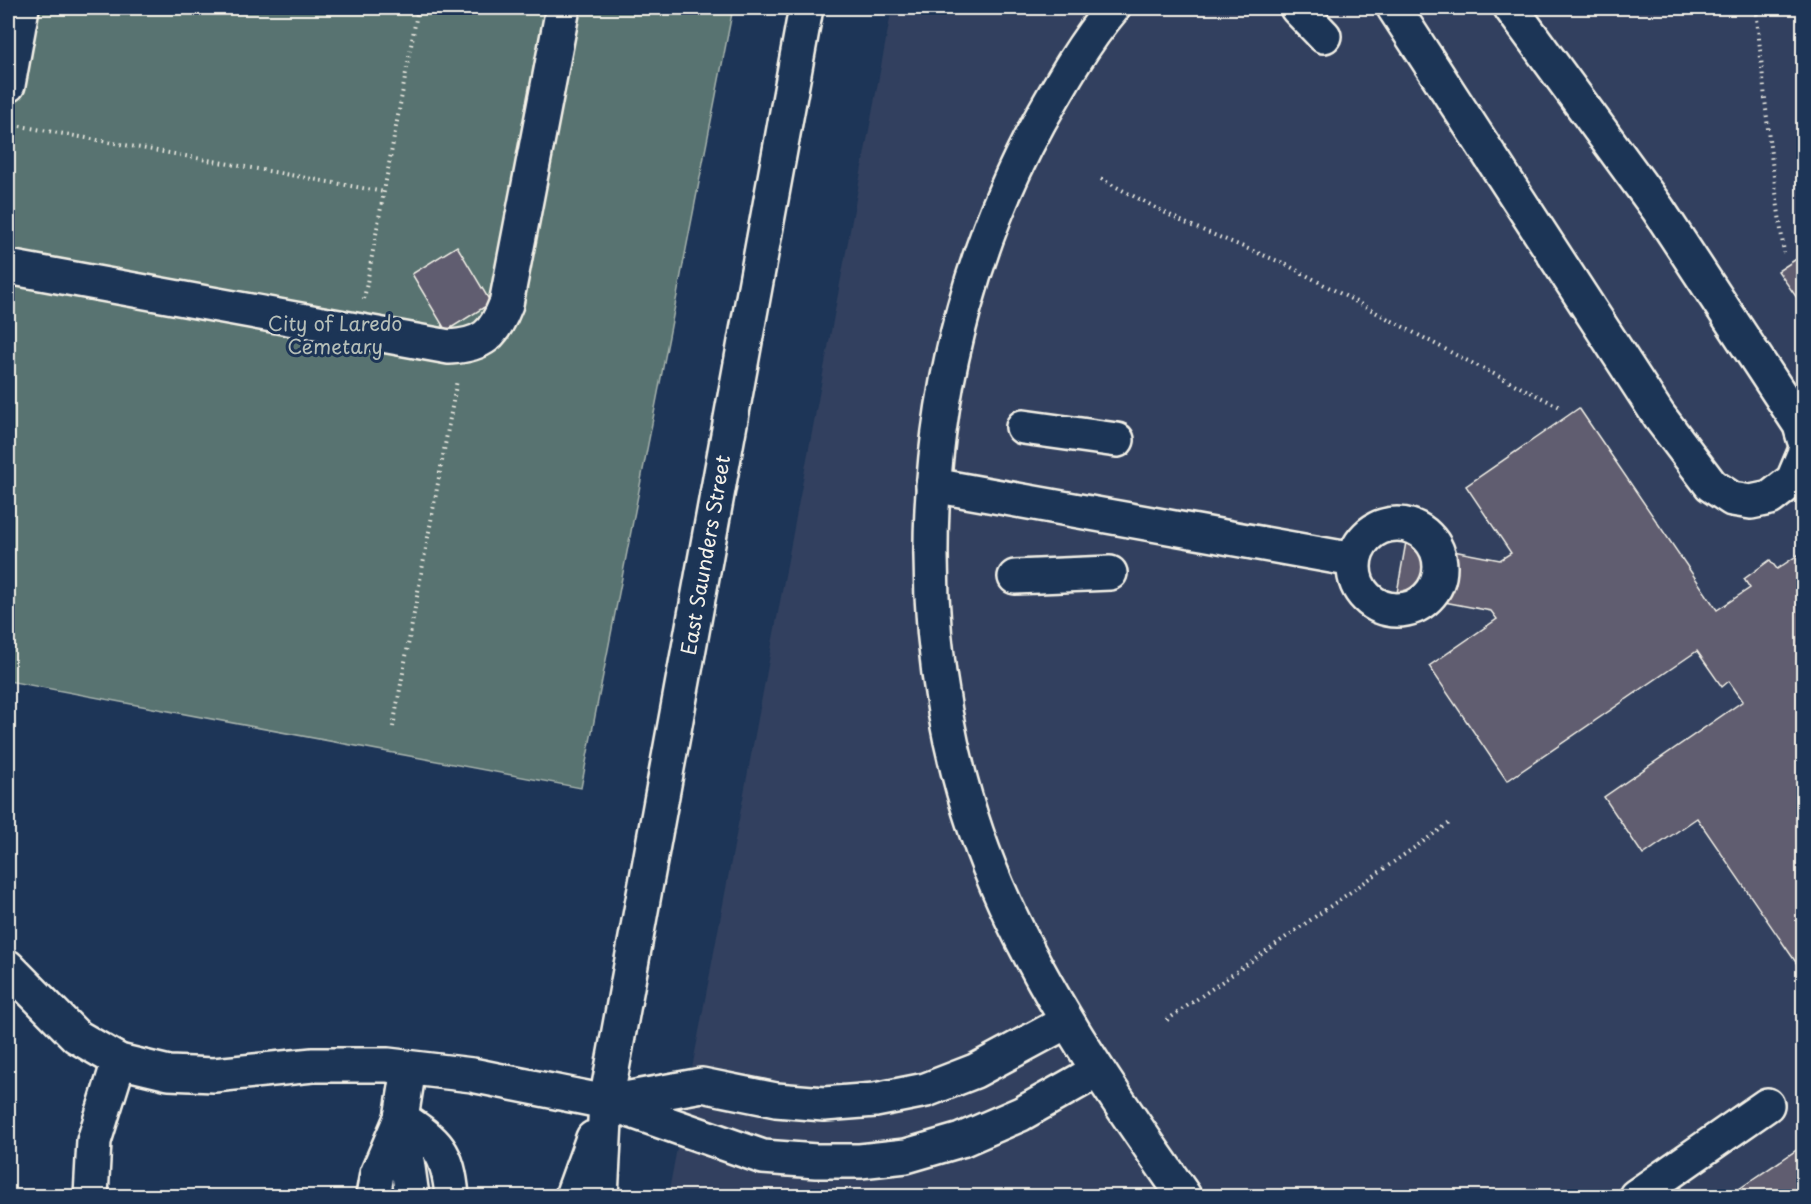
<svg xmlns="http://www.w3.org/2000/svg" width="1811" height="1204" font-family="'Playpen Sans',sans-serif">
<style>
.built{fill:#31415e}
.green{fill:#587371;stroke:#a6b2ac;stroke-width:1.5}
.building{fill:#615d6f;stroke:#f4f1e8;stroke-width:1.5}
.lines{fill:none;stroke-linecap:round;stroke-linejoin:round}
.minor-casing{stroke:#f4f1e8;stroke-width:38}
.major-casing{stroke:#f4f1e8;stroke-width:38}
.path{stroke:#f4f1e8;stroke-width:4;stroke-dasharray:1.5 4.5;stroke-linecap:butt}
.minor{stroke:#1d3557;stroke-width:33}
.major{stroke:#1d3557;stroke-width:33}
.labels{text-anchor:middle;stroke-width:6;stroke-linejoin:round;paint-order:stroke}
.park-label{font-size:20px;fill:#b6bfb8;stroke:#1d3557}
.street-label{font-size:20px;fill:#f4f1e8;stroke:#1d3557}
</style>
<rect width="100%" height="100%" fill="#1d3557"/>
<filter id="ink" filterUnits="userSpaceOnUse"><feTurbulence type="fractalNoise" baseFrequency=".0167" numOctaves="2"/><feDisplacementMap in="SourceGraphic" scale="12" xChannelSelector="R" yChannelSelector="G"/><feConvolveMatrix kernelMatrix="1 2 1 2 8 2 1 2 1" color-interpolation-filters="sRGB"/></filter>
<g filter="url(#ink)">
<!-- built -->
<polygon class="built" points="892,8 1803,8 1803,1196 668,1196"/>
<!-- green -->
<polygon class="green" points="8,8 733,8 581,788 8,681"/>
<!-- building -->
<g class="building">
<polygon points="457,246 491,303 446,331 412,274"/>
<polygon points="1804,254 1804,308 1778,271"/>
<polygon points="1579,408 1717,610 1750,588 1744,579 1770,560 1777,569 1804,551 1804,974 1697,818 1643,855 1604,797 1743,701 1729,681 1722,687 1697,651 1507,781 1429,666 1497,619 1491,611 1397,593 1406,542 1500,560 1511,553 1466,486"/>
<polygon points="1804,1145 1804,1196 1731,1196 1730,1195"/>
</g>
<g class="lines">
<!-- minor casing -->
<g class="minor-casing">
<g id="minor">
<path d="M1113,8c-29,34 -52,75 -74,114 -128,234 -146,538 -34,782 48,105 113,198 179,292"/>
<polyline points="1297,8 1324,36"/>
<polyline points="1394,8 1659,416 1711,485 1732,499 1751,502 1770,498 1793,480 1804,454"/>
<polyline points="1511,8 1658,209 1800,425 1804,439"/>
<polyline points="8,85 22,8"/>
<path d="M8,267l441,80c34,-2 45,-12 57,-43l57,-296"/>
<polyline points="1023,427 1117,440"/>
<polyline points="933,485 1354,560"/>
<circle cx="1397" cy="567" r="43"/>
<polyline points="1015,577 1110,573"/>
<polyline points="8,967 76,1036 119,1061 169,1073 214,1075 313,1065 388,1065 472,1075 606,1102 763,1157 816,1161 860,1161 906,1156 961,1140 1021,1114 1097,1071"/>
<polyline points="608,1102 702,1085 776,1100 824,1104 875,1100 926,1090 975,1071 1066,1022"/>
<path d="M401,1118c37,25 47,33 51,78"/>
<polyline points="401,1118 412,1196"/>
<polyline points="91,1196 94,1141 119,1061"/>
<polyline points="373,1196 377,1174 401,1118 409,1068"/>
<polyline points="1636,1196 1767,1105"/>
</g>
</g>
<!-- major casing -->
<g class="major-casing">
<g id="major">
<polyline points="572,1196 593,1138"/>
<polyline points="601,1196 606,1102 806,8"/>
</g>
</g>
<!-- path -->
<g class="path">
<polyline points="1756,8 1769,139 1784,253"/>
<polyline points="20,126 384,192"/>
<polyline points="1101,179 1185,223 1285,264 1456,355 1560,407"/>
<polyline points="364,299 418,8"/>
<polyline points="393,727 457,380"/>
<polyline points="1167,1020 1451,822"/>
</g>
<!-- minor -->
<use href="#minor" class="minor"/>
<!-- major -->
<use href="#major" class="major"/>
</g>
</g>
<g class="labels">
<!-- park labels -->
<g class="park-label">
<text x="335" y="331">City of Laredo<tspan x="335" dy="23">Cemetary</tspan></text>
</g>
<!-- street labels -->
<g class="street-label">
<text transform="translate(706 555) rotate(-80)" y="7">East Saunders Street</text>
</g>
</g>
<!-- margin -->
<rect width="1811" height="1204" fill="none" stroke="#1d3557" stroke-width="30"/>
<rect x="15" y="15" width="1781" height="1174" fill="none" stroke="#f4f1e8" stroke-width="2" filter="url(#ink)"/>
</svg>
